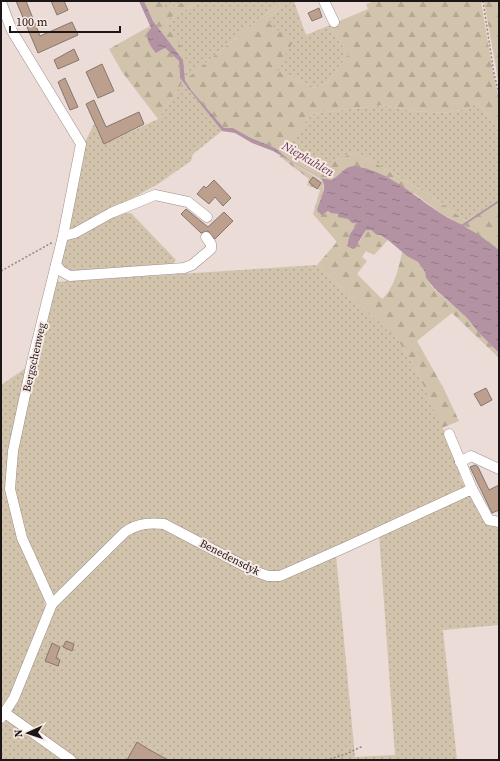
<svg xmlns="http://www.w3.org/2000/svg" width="500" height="761" font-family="'Source Serif 4',serif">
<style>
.grass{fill:url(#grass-dots);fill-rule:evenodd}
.forest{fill:url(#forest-firs)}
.water{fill:url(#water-ripples)}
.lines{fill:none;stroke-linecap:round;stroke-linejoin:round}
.stream{stroke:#b393a3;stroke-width:2}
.building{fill:#bc9f8c;stroke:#837770}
.minor-casing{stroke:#9c8d8a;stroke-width:11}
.path{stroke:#928784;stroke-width:1.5;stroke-dasharray:2 2;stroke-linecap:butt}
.minor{stroke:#fff;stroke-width:10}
.labels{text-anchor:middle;stroke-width:4;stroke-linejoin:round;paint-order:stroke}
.street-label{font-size:11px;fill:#1c1716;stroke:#f9e9e5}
.water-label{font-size:12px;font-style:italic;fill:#683953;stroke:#f9e9e5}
</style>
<defs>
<pattern id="grass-dots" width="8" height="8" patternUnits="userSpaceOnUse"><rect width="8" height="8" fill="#d2c4ac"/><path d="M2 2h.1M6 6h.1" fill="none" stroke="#b4a893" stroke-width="1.8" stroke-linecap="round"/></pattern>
<pattern id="forest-firs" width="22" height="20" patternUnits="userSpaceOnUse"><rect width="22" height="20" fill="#d2c4ac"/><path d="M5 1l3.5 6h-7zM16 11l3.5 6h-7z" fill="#b4a893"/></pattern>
<pattern id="water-ripples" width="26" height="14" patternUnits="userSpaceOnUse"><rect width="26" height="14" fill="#b393a3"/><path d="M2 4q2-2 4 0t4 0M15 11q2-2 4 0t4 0" fill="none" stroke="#917784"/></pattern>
</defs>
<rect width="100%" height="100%" fill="#ecdcd8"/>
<!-- grass -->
<g class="grass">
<polygon points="161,1 185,1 170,8 166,8"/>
<polygon points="202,1 284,1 253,24 185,80 184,74 189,69 166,25 168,19"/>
<polygon points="290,1 294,1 306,35 330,25 348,55 328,82 315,88 277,70 265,20"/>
<polygon points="183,82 222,131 193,154 191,161 158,184 74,231 68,231 84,144 94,124 104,144 158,119"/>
<path d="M478,103l20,26 1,71 -33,21 -38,-27 -70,-41c-7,0 -14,4 -21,7 -21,9 -37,6 -56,-8l31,-38 69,-9 34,6 29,2 22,-4z"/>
<polygon points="131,213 176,260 169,267 73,274 60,264 66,238 113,214"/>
<path d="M317,265l81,75 19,31 44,98 -1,8 9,18 4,2 12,21 10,9 4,-1v99l-56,5 14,130h-456v-37l9,-12 43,-105 -27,-70 -12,-46 3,-38 38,-170zM379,534l16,221 -40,2 -19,-202z"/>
<polygon points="27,367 7,489 44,593 45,609 12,696 1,713 1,385"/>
</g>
<!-- forest -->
<g class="forest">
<polygon points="144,1 161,1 166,8 170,8 185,1 202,1 168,19 166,25 183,49 189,69 184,74 182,60 153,21"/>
<path d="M284,1h6l-25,19 28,22 -16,28 38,18 13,-6 20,-27 -18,-30 38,-16 -2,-5 9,-3h106l12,71 6,26v43l-1,-12 -20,-26 -12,6 -22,4 -29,-2 -34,-6 -69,9 -30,38c18,14 34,17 55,8 7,-3 14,-7 21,-7l70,41 38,27 33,-21v50l-31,-22 -28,-15 -25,-19 -53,-27 -14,1 -16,12 -12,-2 -32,-19 -13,-11 -26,-11 -16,-9h-9l-33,-38 -6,-10 68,-56z"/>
<polygon points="484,1 499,1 499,85"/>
<polygon points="150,26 158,52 165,48 179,61 180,78 183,82 158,119 122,72 109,49"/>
<path d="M279,156h3l41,26v11l-6,18 7,3 4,-3c11,3 19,8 30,12l-11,21 12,-1 7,-13 3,-1 19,11 -14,15 -8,-4 -4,6 5,4 -10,13 25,25c12,-10 17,-32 20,-47l16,10 7,10 1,6 7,10 34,30 13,16 19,19v5l-47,-45 -35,28 27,48 15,32 -17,7 -25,-57 -19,-31 -81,-75 19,-22v-2l-23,-27 7,-24 -13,-5 2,-6z"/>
</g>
<!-- water -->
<path class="water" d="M139,1h5l9,20 30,39 2,20 6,10 33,38h9l16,9 26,11 13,11 32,19 12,2c8,-5 14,-15 23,-14 33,5 58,29 85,47 9,6 20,10 29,16 11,6 21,14 30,21v103l-19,-19 -13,-16 -33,-30 -8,-10 -1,-6 -7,-10 -11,-6 -19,-16 -8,-5h-3l-6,-5h-5l-11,18 -2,1 -6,-3 3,-12 8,-11h-6l-4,-4 -10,-2v-3l-7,-1 -3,-2 -6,4 -5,-4c1,-9 12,-23 4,-32l-48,-28 -21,-8 -17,-10 -13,-2 -39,-49 -3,-4 -1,-17 -14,-13 -9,5c-6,-7 -13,-17 -5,-25z"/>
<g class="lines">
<!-- stream -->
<polyline class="stream" points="460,227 499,201"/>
</g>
<!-- building -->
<g class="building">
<polygon points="16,1 26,1 40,36 72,22 78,35 38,53"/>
<polygon points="51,1 64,1 68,10 57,15"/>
<polygon points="319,8 322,17 312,21 308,13"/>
<polygon points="74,49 79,60 58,69 54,60"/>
<polygon points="102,64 114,91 98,98 86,72"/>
<polygon points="65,78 78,107 70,110 58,82"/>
<polygon points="94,100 106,127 139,112 144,124 104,144 86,104"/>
<polygon points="313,177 321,183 317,189 309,182"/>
<polygon points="214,180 231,198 223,206 215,197 209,204 197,194 204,186 206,188"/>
<polygon points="186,209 208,227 224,212 233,221 215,239 208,231 201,233 181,214"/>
<polygon points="486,388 492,400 481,406 474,394"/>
<polygon points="475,465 478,467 489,490 499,485 499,510 492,513 470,467"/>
<polygon points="66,641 74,644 72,651 63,647"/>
<polygon points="52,643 60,647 56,658 60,660 58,666 45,661"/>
<polygon points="137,742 148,749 168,760 127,760"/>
</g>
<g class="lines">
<!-- minor casing -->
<g class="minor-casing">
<g id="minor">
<polyline points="324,1 334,22"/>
<polyline points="1,2 12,31 81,144 63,236 32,362 13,451 10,489 22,538 52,604 14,698 1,718"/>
<polyline points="63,236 75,233 111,213 155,195 188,202 207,217"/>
<polyline points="56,265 61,271 70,276 184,268 192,265 211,249 211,244 206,237"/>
<polyline points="449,434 472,489"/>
<polyline points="460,462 471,456 499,469"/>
<path d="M52,604l73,-72c13,-9 24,-9 39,-8l90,47 14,5h12l66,-29 126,-58 17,31 10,2"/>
<polyline points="5,713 71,760"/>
</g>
</g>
<!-- path -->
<g class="path">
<polyline points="483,1 494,74 499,93"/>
<polyline points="1,271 53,242"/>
<polyline points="326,760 346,754 363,746"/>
</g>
<!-- minor -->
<use href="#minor" class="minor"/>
</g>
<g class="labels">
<!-- street labels -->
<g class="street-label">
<text transform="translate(34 357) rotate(-77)" y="4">Bergschenweg</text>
<text transform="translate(230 557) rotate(27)" y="4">Benedensdyk</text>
</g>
<!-- water labels -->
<g class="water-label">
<text transform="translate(308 159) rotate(30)" y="4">Niepkuhlen</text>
</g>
</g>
<!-- border -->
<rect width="500" height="761" fill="none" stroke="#1c1716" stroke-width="4"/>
<!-- north arrow -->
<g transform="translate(28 733) rotate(267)" stroke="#f9e9e5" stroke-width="3" paint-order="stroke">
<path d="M0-3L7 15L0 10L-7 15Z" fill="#1c1716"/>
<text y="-6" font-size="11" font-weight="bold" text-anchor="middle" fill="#1c1716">N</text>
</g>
<!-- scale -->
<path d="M10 26v6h110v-6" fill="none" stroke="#1c1716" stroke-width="2"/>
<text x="16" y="26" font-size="12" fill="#1c1716" stroke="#f9e9e5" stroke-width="3" paint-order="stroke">100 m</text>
</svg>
